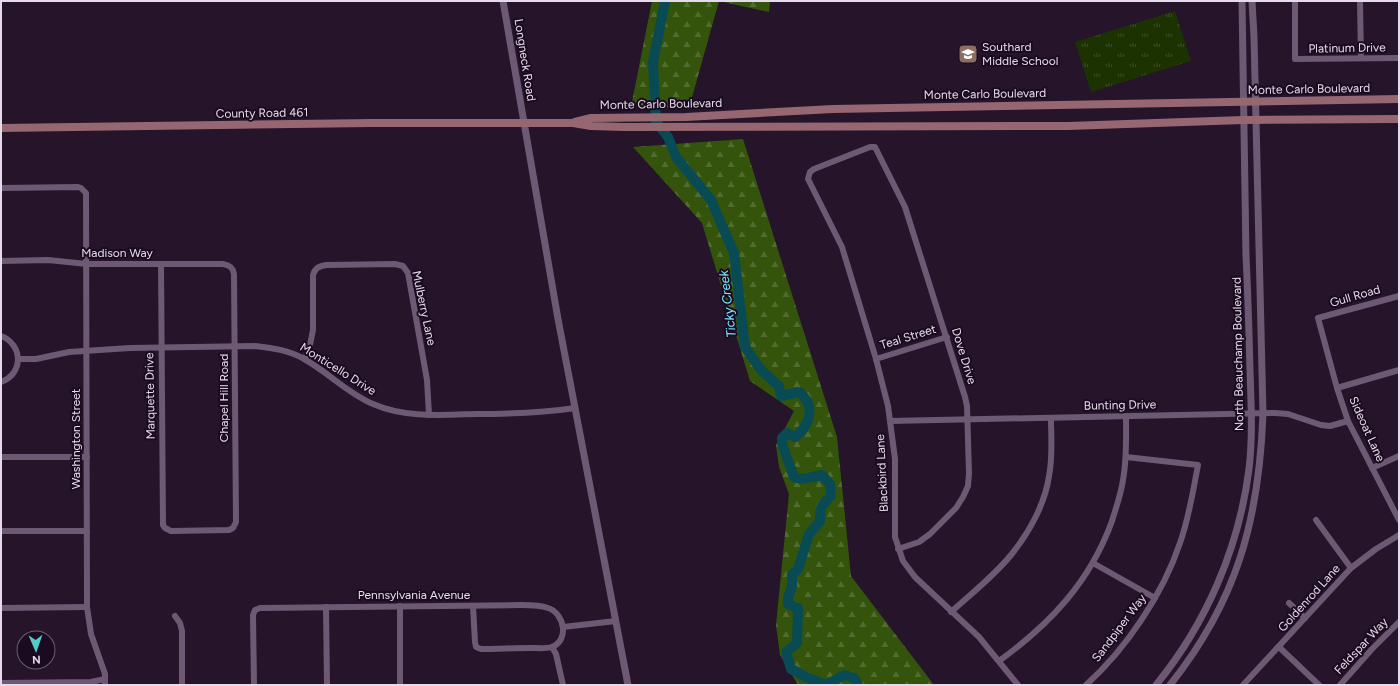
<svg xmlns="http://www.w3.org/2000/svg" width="1400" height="686" font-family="Figtree,sans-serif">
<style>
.forest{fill:url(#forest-firs)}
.park{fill:url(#park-tufts)}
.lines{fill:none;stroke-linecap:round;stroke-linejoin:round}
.river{stroke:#094b54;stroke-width:10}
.minor{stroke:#6d5974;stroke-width:6}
.tertiary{stroke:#6d5974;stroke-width:7}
.secondary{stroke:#966671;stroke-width:8}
.labels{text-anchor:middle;stroke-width:4;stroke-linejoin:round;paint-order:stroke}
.poi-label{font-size:12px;fill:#e6dbea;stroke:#1b0b20;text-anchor:start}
.street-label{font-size:12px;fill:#e6dbea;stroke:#1b0b20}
.water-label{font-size:13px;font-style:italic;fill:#79ebfe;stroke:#1b0b20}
</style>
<defs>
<pattern id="forest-firs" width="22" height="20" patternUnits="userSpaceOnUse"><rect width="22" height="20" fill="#34540b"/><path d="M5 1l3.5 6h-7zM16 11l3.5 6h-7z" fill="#516c2f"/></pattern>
<pattern id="park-tufts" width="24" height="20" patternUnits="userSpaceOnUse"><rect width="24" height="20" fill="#1d3201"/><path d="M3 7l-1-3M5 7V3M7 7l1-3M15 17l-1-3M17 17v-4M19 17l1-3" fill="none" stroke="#3e4f26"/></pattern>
</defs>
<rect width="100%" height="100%" fill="#25142a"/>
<!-- forest -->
<g class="forest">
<polygon points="652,1 770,1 769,12 719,1 689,108 631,107"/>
<polygon points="743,139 837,437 851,576 934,685 798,685 780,655 776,625 789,494 779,467 776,445 794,411 750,381 702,223 633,147"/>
</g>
<!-- park -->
<polygon class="park" points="1175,11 1191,61 1091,92 1075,42"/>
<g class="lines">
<!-- river -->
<path class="river" d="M665,1l-12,61 3,60 12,15 8,20 35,43 23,53 11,94 17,24 17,15 2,10 19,-4c2,3 6,7 8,11 5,13 -3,26 -13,34l-8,-4 -5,5 1,9 11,30 7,2 21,-4 8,9 1,11c-9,13 -11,7 -11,26l-11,13 -11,35 -6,6v11l-4,11v7l10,4 -1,35 -11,9 5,17 17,9 18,7 18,-10 10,3 4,7"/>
<!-- minor -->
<g class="minor">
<polyline points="1295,1 1295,59 1399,58"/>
<polyline points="1360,1 1361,58"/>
<polyline points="1,188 78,187 81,188 86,193 87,607 91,634 105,674 105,685"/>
<path d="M1,261l47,-1 39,4h136c7,1 10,4 11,10l2,248 -3,6 -4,2 -58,1 -6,-3 -2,-3 -2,-261"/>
<polyline points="1399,296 1318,318 1337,388 1348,421 1399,520"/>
<path d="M1,336c22,8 23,38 0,46"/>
<path d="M18,359h18l33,-7 61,-4 125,-2c17,2 34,4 49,13 24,13 43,34 69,45 32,14 68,11 102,10 34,0 66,-1 100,-6"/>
<path d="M305,359l5,-14 3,-15v-55c2,-7 6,-9 13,-10l69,-1 8,2 5,7 19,107 2,35"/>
<polyline points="876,359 947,337"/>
<polyline points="1337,388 1399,370"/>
<polyline points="890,421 1275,413 1288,414 1321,425 1330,426 1348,421"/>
<polyline points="1,457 87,457"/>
<polyline points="1372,468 1399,456"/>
<polyline points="1316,520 1351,568"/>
<polyline points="1,531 87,531"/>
<polyline points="898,549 919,542 930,534 956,508 963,497 968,486 969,473 967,406 965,397 905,207 875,147 870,147 814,169 810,172 808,179 842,247 876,359 888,406 895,459 895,537 903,561 915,577 979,637 1018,685"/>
<polyline points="1093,563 1155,598"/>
<polyline points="1289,603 1305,618"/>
<polyline points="400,606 400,685"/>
<polyline points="326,607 327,685"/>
<polyline points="1,608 87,607"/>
<path d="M951,612c21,-19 43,-36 60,-57 18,-22 34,-51 38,-79 4,-19 2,-39 2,-58"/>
<polyline points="175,616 180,623 182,631 182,685"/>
<polyline points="563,627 616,621"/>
<polyline points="552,647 556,654 563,685"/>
<polyline points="1279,647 1319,685"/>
<path d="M999,661c51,-37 91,-79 113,-140 4,-13 9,-27 11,-41 4,-21 3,-42 3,-64"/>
<polyline points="1,683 91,682 105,679"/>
<path d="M254,685l-1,-70 2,-5 5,-2 261,-3c9,0 19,0 27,3 16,5 22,32 4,39 -6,2 -15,1 -22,1 -16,0 -33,1 -49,1l-5,-2 -1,-5 -2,-36"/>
<path d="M1086,685c40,-36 77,-91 94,-142 9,-25 13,-52 18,-78l-72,-8"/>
<polyline points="1243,685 1351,568 1376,549 1399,535"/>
<polyline points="1340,685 1372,649 1399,622"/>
</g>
<!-- tertiary -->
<g class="tertiary">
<polyline points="503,1 558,319 628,685"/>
<path d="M1156,685c50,-61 83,-137 93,-216 4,-33 2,-66 1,-99 -1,-38 -2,-76 -4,-114 -2,-85 -3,-170 -4,-255"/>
<path d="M1170,685c67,-84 89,-165 93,-271l-9,-377 -2,-36"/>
</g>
<!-- secondary -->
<g class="secondary">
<polyline points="575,122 591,118 686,117 833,109 1399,99"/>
<polyline points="1,128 372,123 573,123 591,126 624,127 1068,126 1243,120 1399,119"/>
</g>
</g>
<!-- icons -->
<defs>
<g id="school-square" transform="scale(1)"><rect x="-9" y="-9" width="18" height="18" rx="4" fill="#8d6e63" stroke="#1b0b20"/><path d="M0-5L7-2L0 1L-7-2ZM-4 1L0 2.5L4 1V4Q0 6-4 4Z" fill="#fff"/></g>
</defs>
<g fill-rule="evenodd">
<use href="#school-square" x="968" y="54"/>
</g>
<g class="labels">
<!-- poi labels -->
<g class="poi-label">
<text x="982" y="51">Southard<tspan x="982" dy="14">Middle School</tspan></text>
</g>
<!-- street labels -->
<g class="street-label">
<text transform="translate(1347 48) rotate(-1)" y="4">Platinum Drive</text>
<text transform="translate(525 60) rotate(81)" y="4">Longneck Road</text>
<text transform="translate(1309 89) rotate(-1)" y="4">Monte Carlo Boulevard</text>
<text transform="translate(985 94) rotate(-1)" y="4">Monte Carlo Boulevard</text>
<text transform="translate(661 104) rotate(-1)" y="4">Monte Carlo Boulevard</text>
<text transform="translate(262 113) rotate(-1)" y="4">County Road 461</text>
<text x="117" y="257">Madison Way</text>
<text transform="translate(1355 296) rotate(-16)" y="4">Gull Road</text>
<text transform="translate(424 308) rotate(78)" y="4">Mulberry Lane</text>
<text transform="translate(908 337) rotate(-17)" y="4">Teal Street</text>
<text transform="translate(1238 354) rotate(-91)" y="4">North Beauchamp Boulevard</text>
<text transform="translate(964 356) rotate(73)" y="4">Dove Drive</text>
<text transform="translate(338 369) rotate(32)" y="4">Monticello Drive</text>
<text transform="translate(150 396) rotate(-91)" y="4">Marquette Drive</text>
<text transform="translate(224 398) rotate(-90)" y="4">Chapel Hill Road</text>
<text transform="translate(1120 405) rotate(-1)" y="4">Bunting Drive</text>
<text transform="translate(1367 429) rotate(66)" y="4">Sideoat Lane</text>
<text transform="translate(76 439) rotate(-90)" y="4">Washington Street</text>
<text transform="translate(882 473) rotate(-93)" y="4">Blackbird Lane</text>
<text x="414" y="599">Pennsylvania Avenue</text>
<text transform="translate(1309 598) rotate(-48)" y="4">Goldenrod Lane</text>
<text transform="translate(1119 628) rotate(-53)" y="4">Sandpiper Way</text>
<text transform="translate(1361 646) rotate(-47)" y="4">Feldspar Way</text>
</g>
<!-- water labels -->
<g class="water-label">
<text transform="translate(727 304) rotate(-97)" y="5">Ticky Creek</text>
</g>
</g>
<!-- border -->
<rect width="1400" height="686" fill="none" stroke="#e6dbea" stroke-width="4"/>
<!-- north arrow -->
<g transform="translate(36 650) rotate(178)"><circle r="19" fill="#1b0b20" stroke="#6c5e71"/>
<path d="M0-3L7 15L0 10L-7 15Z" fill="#53cdc9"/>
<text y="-6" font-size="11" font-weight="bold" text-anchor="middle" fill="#e6dbea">N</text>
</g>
</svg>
